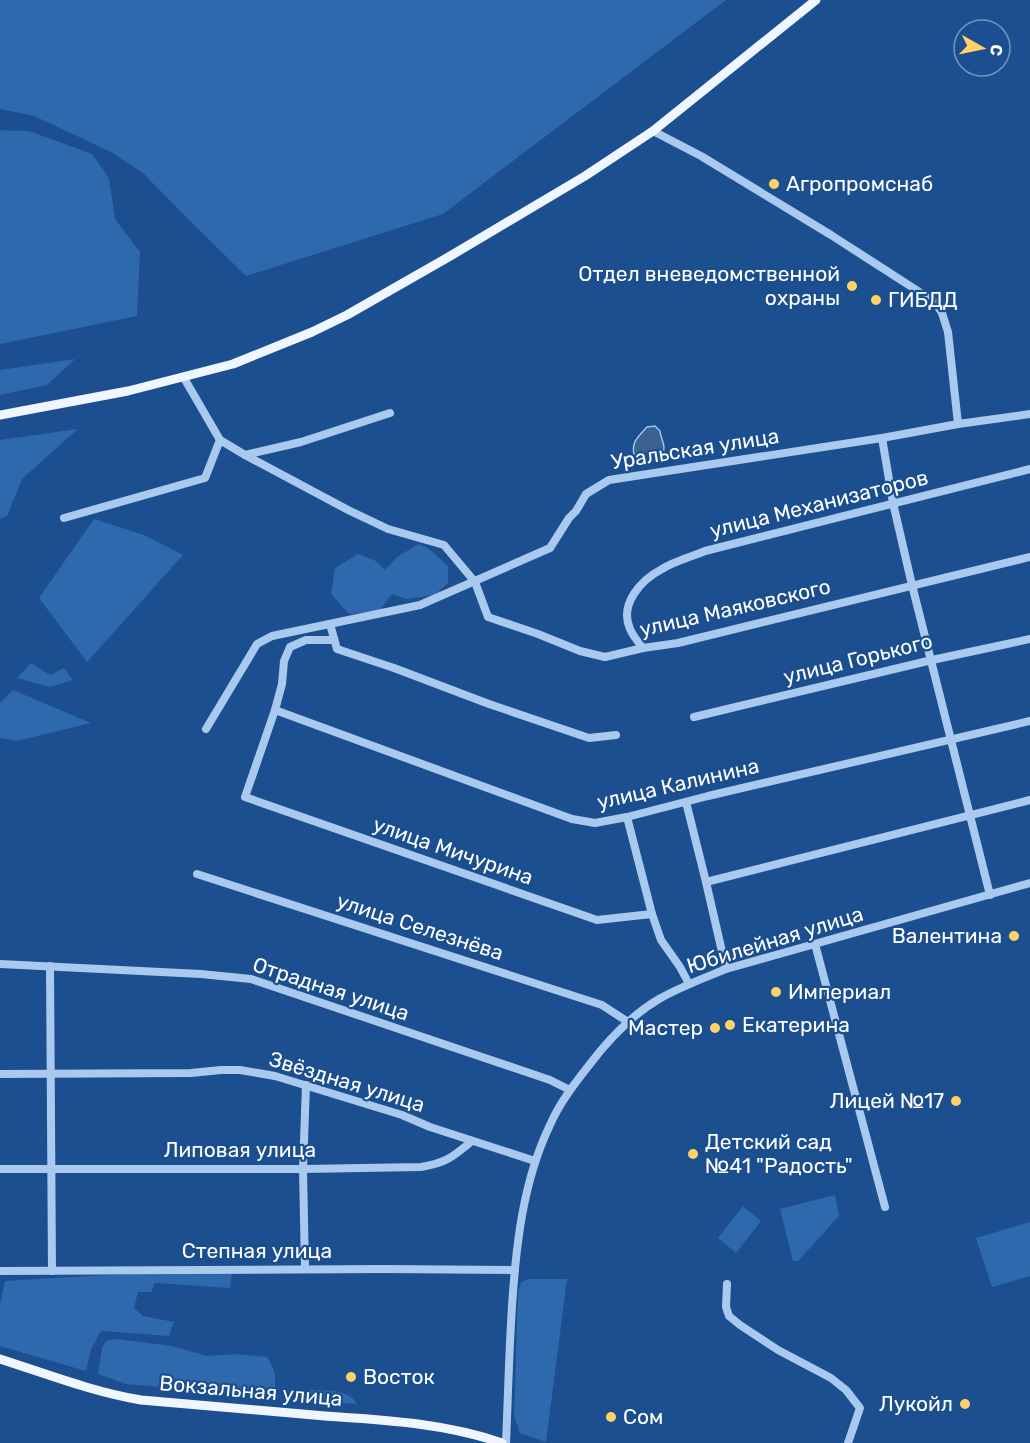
<svg xmlns="http://www.w3.org/2000/svg" width="1030" height="1443" font-family="Rubik,sans-serif">
<style>
.green{fill:#2e69ad}
.water{fill:#3c6290;stroke:#9cc4f0;stroke-width:1.5}
.lines{fill:none;stroke-linecap:round;stroke-linejoin:round}
.minor{stroke:#a9c9ee;stroke-width:8}
.major{stroke:#f0f6ff;stroke-width:9}
.poi-dot{fill:#ffd166;stroke:#1b4f8f;stroke-width:2}
.labels{text-anchor:middle;stroke-width:4.5;stroke-linejoin:round;paint-order:stroke}
.poi-label{font-size:21px;fill:#fff;stroke:#1b4f8f;text-anchor:start}
.street-label{font-size:21px;fill:#fff;stroke:#1b4f8f}
</style>
<rect width="100%" height="100%" fill="#1b4f8f"/>
<!-- green -->
<g class="green">
<polygon points="0,0 726,0 443,214 246,276 184,215 143,173 111,152 34,116 0,109"/>
<polygon points="0,130 29,131 92,154 109,178 115,219 140,252 137,316 0,344"/>
<polygon points="75,359 47,385 0,395 0,370"/>
<polygon points="78,429 22,479 7,516 0,519 0,440"/>
<polygon points="94,519 144,535 183,555 87,662 39,598"/>
<polygon points="419,544 429,549 448,566 448,583 435,595 406,599 392,594 379,611 349,614 331,594 335,568 358,554 376,561 385,570 397,557"/>
<polygon points="31,663 50,675 64,668 73,680 50,687 17,678"/>
<polygon points="13,690 91,723 17,741 0,738 0,703"/>
<polygon points="835,1195 839,1216 798,1261 793,1261 780,1209"/>
<polygon points="743,1206 761,1221 736,1253 718,1238"/>
<polygon points="1030,1222 1030,1276 992,1287 976,1238"/>
<polygon points="232,1274 230,1288 155,1283 151,1292 138,1292 134,1308 143,1316 174,1322 169,1336 101,1331 91,1349 86,1371 0,1346 0,1305 5,1281 107,1275"/>
<polygon points="530,1279 567,1279 546,1442 520,1433 514,1416 518,1292 521,1282"/>
<polygon points="117,1339 172,1346 207,1356 235,1354 268,1357 275,1374 275,1392 265,1396 126,1384 98,1374 102,1348 106,1341"/>
<path d="M302,1390c17,1 46,-3 55,14l-53,-3 -8,-3z"/>
</g>
<!-- water -->
<path class="water" d="M655,426l5,5c1,11 7,13 2,25 -12,6 -17,4 -28,-2 -3,-12 5,-18 13,-27z"/>
<g class="lines">
<!-- minor -->
<g class="minor">
<polyline points="653,131 701,156 831,235 935,302 942,313 948,332 958,424"/>
<polyline points="184,378 220,440"/>
<polyline points="882,438 893,503 912,585 990,895"/>
<polyline points="245,455 350,511 388,529 444,545 475,582 488,617 538,634 580,651 605,657 643,648 678,643 1030,557"/>
<polyline points="64,518 205,478 220,440 245,455 301,442 390,413"/>
<polyline points="330,624 337,649 394,668 489,704 589,738 616,735"/>
<polyline points="334,640 306,640 290,647 284,661 282,684 275,710 245,797 597,920 652,914"/>
<path d="M643,648c-5,-6 -10,-12 -13,-19 -11,-25 11,-49 32,-60 13,-8 29,-12 43,-18l325,-82"/>
<polyline points="275,710 572,819 595,823 627,817 708,796 1030,721"/>
<polyline points="694,717 932,660 1030,639"/>
<polyline points="206,729 257,644 272,636 420,605 550,548 569,518 576,511 586,494 609,480 882,438 958,424 1030,414"/>
<polyline points="686,802 706,882 726,969"/>
<polyline points="627,817 652,914 661,940 680,967 689,984"/>
<polyline points="197,874 602,1005 628,1022"/>
<polyline points="706,882 1030,800"/>
<polyline points="815,944 885,1207"/>
<polyline points="0,964 201,974 251,979 550,1080 570,1090"/>
<polyline points="50,966 52,1271"/>
<polyline points="0,1074 191,1073 221,1070 240,1070 275,1076 402,1115 430,1127 535,1161"/>
<path d="M0,1169h303l118,-2c25,-4 32,-10 51,-26"/>
<polyline points="305,1269 303,1169 306,1085"/>
<polyline points="0,1271 384,1269 515,1270"/>
<polyline points="727,1284 726,1307 729,1316 740,1325 778,1350 831,1378 846,1390 860,1408 848,1443"/>
<path d="M506,1443c2,-46 3,-91 6,-137 4,-61 11,-125 38,-181 10,-23 25,-42 40,-61 19,-25 42,-49 69,-65 21,-12 45,-21 67,-30l304,-86"/>
</g>
<!-- major -->
<g class="major">
<polyline points="0,415 128,391 233,364 312,332 347,315 452,255 585,176 653,131 816,0"/>
<path d="M0,1359c47,15 93,33 141,41 62,5 123,11 184,16 59,4 120,7 177,27"/>
</g>
</g>
<!-- markers -->
<g class="poi-dot">
<circle cx="774" cy="184" r="6"/>
<circle cx="852" cy="286" r="6"/>
<circle cx="876" cy="300" r="6"/>
<circle cx="1014" cy="936" r="6"/>
<circle cx="776" cy="992" r="6"/>
<circle cx="730" cy="1025" r="6"/>
<circle cx="715" cy="1028" r="6"/>
<circle cx="956" cy="1101" r="6"/>
<circle cx="693" cy="1154" r="6"/>
<circle cx="351" cy="1377" r="6"/>
<circle cx="965" cy="1404" r="6"/>
<circle cx="611" cy="1417" r="6"/>
</g>
<g class="labels">
<!-- poi labels -->
<g class="poi-label">
<text x="786" y="191">Агропромснаб</text>
<text x="840" y="281" text-anchor="end">Отдел вневедомственной<tspan x="840" dy="24">охраны</tspan></text>
<text x="888" y="307">ГИБДД</text>
<text x="1002" y="943" text-anchor="end">Валентина</text>
<text x="788" y="999">Империал</text>
<text x="742" y="1032">Екатерина</text>
<text x="703" y="1035" text-anchor="end">Мастер</text>
<text x="944" y="1108" text-anchor="end">Лицей №17</text>
<text x="705" y="1149">Детский сад<tspan x="705" dy="24">№41 "Радость"</tspan></text>
<text x="363" y="1384">Восток</text>
<text x="953" y="1411" text-anchor="end">Лукойл</text>
<text x="623" y="1424">Сом</text>
</g>
<!-- street labels -->
<g class="street-label">
<text transform="translate(695 449) rotate(-9)" y="7">Уральская улица</text>
<text transform="translate(819 504) rotate(-14)" y="7">улица Механизаторов</text>
<text transform="translate(735 608) rotate(-13)" y="7">улица Маяковского</text>
<text transform="translate(858 659) rotate(-14)" y="7">улица Горького</text>
<text transform="translate(678 784) rotate(-13)" y="7">улица Калинина</text>
<text transform="translate(453 851) rotate(19)" y="7">улица Мичурина</text>
<text transform="translate(420 927) rotate(18)" y="7">улица Селезнёва</text>
<text transform="translate(775 940) rotate(-17)" y="7">Юбилейная улица</text>
<text transform="translate(331 989) rotate(18)" y="7">Отрадная улица</text>
<text transform="translate(347 1082) rotate(17)" y="7">Звёздная улица</text>
<text x="240" y="1157">Липовая улица</text>
<text x="257" y="1258">Степная улица</text>
<text transform="translate(251 1391) rotate(5)" y="7">Вокзальная улица</text>
</g>
</g>
<!-- north arrow -->
<g transform="translate(982 48) rotate(99)"><circle r="28" fill="#1b4f8f" stroke="#7695bc" stroke-width="1.5"/>
<path d="M0-4.5L10 22L0 15L-10 22Z" fill="#ffd166"/>
<text y="-9" font-size="16" font-weight="bold" text-anchor="middle" fill="#ffffff">С</text>
</g>
</svg>
